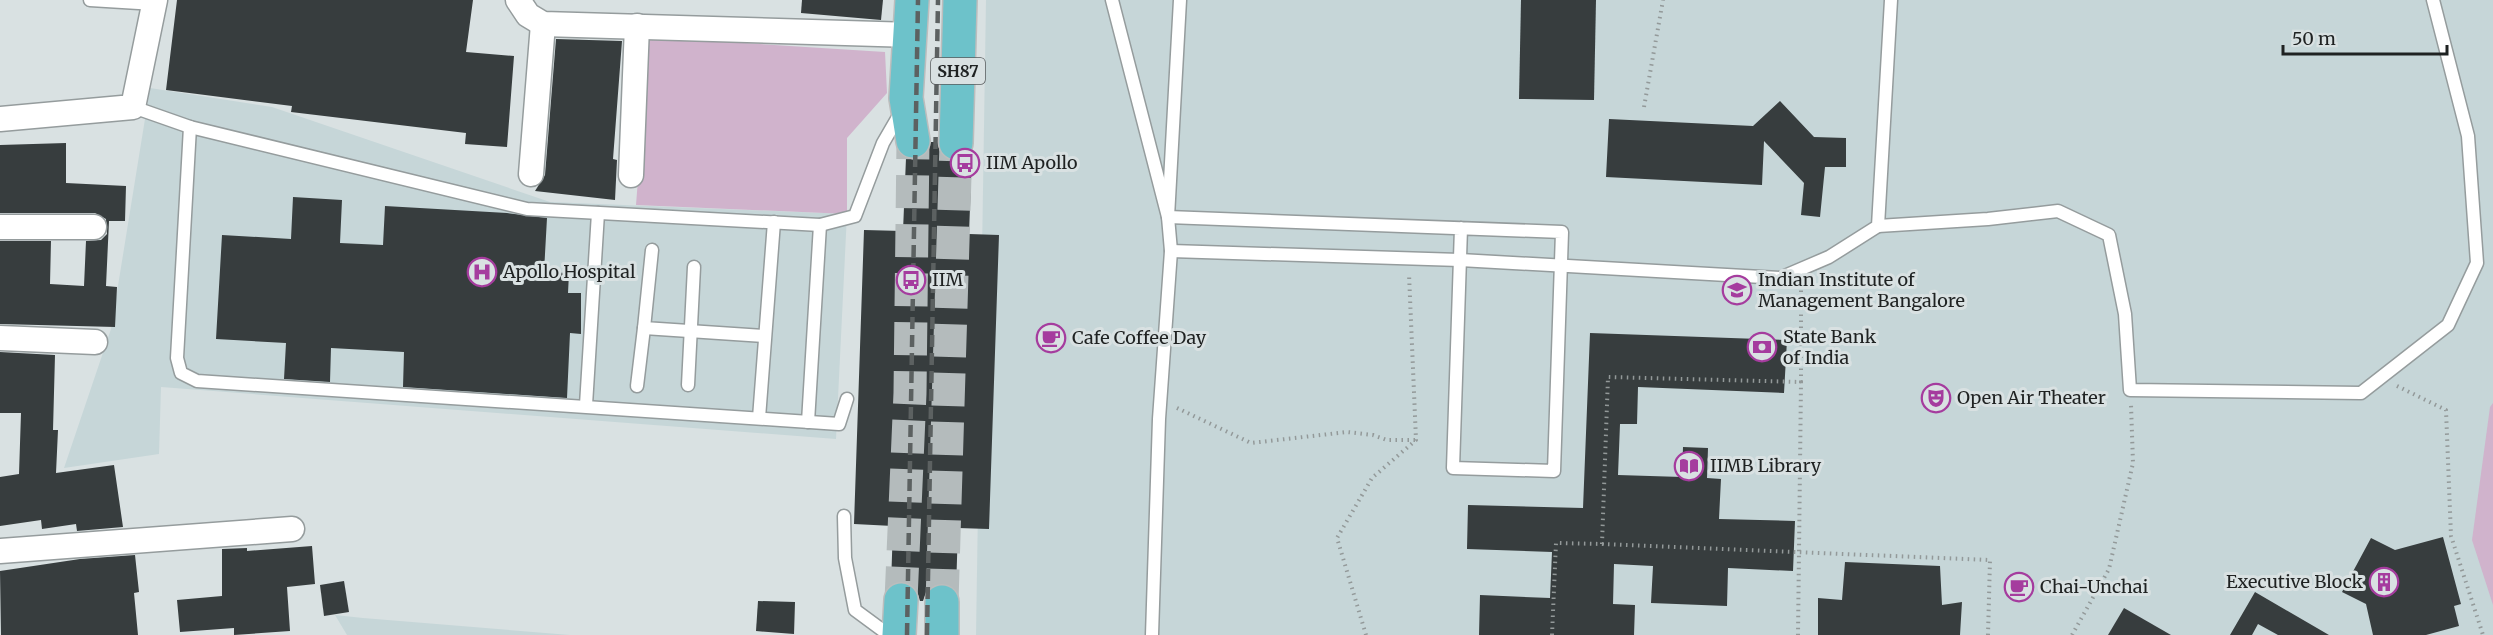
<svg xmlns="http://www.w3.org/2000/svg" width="2493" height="635" font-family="Merriweather,serif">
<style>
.built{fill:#c6d6d8}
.green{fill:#d0b3cc}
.building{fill:#373d3e}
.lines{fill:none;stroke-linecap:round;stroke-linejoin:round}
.primary-tunnel{stroke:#b4bbbc;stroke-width:33;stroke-dasharray:33 16;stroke-linecap:butt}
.lane-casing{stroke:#959c9d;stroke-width:15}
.street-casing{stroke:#959c9d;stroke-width:27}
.primary-casing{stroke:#bcbdbd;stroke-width:36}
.path{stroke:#939999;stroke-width:4;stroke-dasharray:1.5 4.5;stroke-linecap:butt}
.lane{stroke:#fff;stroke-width:12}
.street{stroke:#fff;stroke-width:24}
.primary{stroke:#6dc2ca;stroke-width:33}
.rail{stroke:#5c6161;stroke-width:4.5;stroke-dasharray:12 6;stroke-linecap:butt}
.labels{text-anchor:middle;stroke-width:6;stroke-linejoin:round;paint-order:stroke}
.shield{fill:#d9e1e2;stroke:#575b5c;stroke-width:1.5}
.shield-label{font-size:16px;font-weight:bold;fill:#1f2222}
.poi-label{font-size:18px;fill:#1f2222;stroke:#d9e1e2;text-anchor:start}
</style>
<rect width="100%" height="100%" fill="#d9e1e2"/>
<!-- built -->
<g class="built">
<polygon points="986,0 2493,0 2493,635 976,635"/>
<polygon points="150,88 272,107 550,202 847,214 836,439 161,387 159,454 64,468 111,329"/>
<polygon points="335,615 363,618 570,635 347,635"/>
</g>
<!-- green -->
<g class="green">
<polygon points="649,37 885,52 887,93 847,138 847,214 636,205"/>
<polygon points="2493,403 2493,605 2472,540 2490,407"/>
</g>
<!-- building -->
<g class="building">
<polygon points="177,0 473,0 466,52 514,56 507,147 465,144 466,133 291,112 292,106 166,90"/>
<polygon points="802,0 883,0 881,20 801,13"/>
<polygon points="1521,0 1596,0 1594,100 1519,99"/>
<polygon points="556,39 622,41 613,159 617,160 615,200 535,191 545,175"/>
<polygon points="1780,101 1814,137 1846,138 1846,167 1825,167 1820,217 1801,215 1804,183 1764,141 1762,185 1606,177 1609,119 1753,126"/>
<polygon points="931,142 937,142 940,152 947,159 955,162 964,160 972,153 969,234 999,235 989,529 958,528 956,590 943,583 933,586 926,592 923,601 920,601 917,591 911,584 901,581 891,585 893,526 854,524 864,230 903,231 906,158 915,160 924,156"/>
<polygon points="66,143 66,183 126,186 125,221 109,221 106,286 117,287 115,327 0,324 0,241 51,241 50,284 84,286 86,241 101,240 107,234 106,219 95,213 0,213 0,145"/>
<polygon points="293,197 342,200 340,243 383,245 385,206 507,213 547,218 544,272 569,273 568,293 581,293 581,334 570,333 567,398 403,387 404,352 331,348 330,382 284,379 286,343 216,339 222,235 291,239"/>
<polygon points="1590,333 1787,340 1784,393 1638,387 1637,424 1620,424 1618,475 1682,477 1683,447 1708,448 1707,478 1721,479 1719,519 1795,521 1793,571 1728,568 1727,606 1651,603 1653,566 1614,564 1613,604 1635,605 1634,635 1479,635 1480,595 1550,598 1552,552 1467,549 1468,505 1583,508"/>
<polygon points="0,352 55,355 53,430 58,430 56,473 114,465 123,527 77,531 76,524 42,529 41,520 0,526 0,477 19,474 21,413 0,413"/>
<polygon points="2443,537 2461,604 2454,606 2459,626 2426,635 2373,635 2366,604 2342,592 2371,538 2395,550"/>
<polygon points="312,546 315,584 287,587 290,631 234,635 234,628 180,632 177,600 222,596 222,549 247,548 247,551"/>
<polygon points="135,555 139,592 134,593 138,635 1,635 0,571 80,559"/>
<polygon points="1845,562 1940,566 1942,605 1962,602 1960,635 1818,635 1818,598 1842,600"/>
<polygon points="344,581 349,612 324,616 320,585"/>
<polygon points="2255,592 2329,635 2278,635 2258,624 2252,635 2230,635"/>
<polygon points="758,601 795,602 794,634 756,631"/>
<polygon points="2124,608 2171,635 2108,635"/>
</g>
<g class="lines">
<!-- primary-tunnel -->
<g class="primary-tunnel">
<polyline points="901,600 910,393 913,141"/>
<polyline points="942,602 956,143"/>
</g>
<!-- lane casing -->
<g class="lane-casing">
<g id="lane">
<polyline points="90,0 155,4"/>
<polyline points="1112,0 1168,217 1562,232 1554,471 1453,468 1461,228"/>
<polyline points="133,107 190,127 527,209 820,225 855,216 883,143 901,112"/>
<polyline points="190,127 177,358 181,373 197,381 839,424 847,399"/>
<polyline points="1878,226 1988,219 2058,211 2109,235 2125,314 2130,390 2361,393 2448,325 2477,263 2468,136 2433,0"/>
<polyline points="652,250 644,328 764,336"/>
<polyline points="1171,251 1460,260 1780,278 1829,257 1878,226 1891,0"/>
<polyline points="688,385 694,267"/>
<polyline points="637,386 644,328"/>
<polyline points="586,405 598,213"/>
<polyline points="759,418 774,222"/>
<polyline points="808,422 820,225"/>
<polyline points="844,516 845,558 855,610 889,635"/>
<polyline points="1152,635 1159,419 1171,251 1168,217 1180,0"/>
</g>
</g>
<!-- street casing -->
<g class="street-casing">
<g id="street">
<polyline points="518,0 528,15 543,24 912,35"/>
<polyline points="0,119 133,107 155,0"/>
<polyline points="531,174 543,24"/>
<polyline points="631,175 637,26"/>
<polyline points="0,227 94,227"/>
<polyline points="0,338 95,342"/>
<polyline points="0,551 292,529"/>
</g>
</g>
<!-- primary casing -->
<g class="primary-casing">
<g id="primary">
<polyline points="912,0 906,98 913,141"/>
<polyline points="956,143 960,0"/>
<polyline points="942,602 942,635"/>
<polyline points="899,635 901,600"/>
</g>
</g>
<!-- path -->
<g class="path">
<polyline points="1644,107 1663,0"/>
<polyline points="1801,382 1801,286"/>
<polyline points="2397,386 2446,410 2451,536 2483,635"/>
<polyline points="1177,408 1251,443 1347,432 1373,435 1387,440 1415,440"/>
<polyline points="1602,544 1990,560 1988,635"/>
<polyline points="1366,635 1337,538 1372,478 1416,440 1409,274"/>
<polyline points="1552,635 1556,543 1602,544 1608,377 1801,382 1798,635"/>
<polyline points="2072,635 2109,569 2133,463 2131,405"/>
</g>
<!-- lane -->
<use href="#lane" class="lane"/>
<!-- street -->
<use href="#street" class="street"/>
<!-- primary -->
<use href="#primary" class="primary"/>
<!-- rail -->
<g class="rail">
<polyline points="907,635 918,0"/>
<polyline points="927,635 938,0"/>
</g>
</g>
<!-- icons -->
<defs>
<g id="bus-ring" transform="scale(1.5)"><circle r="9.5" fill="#d9e1e2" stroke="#a53c9e" stroke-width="1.5"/><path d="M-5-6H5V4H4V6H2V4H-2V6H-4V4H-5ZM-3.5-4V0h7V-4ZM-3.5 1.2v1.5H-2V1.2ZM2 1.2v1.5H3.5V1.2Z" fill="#a53c9e"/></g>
<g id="hospital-ring" transform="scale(1.5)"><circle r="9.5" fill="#d9e1e2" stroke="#a53c9e" stroke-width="1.5"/><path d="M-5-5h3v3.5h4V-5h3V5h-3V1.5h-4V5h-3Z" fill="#a53c9e"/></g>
<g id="university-ring" transform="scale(1.5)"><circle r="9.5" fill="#d9e1e2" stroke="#a53c9e" stroke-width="1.5"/><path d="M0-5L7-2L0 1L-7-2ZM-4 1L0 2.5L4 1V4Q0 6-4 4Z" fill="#a53c9e"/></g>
<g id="cafe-ring" transform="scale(1.5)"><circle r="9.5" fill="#d9e1e2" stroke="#a53c9e" stroke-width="1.5"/><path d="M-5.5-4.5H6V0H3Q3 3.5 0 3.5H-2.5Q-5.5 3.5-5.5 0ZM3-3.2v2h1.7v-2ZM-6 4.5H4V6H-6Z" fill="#a53c9e"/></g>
<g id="bank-ring" transform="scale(1.5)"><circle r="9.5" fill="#d9e1e2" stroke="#a53c9e" stroke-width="1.5"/><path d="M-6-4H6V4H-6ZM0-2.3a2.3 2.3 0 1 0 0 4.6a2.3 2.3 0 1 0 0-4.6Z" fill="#a53c9e"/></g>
<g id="theatre-ring" transform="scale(1.5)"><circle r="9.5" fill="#d9e1e2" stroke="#a53c9e" stroke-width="1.5"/><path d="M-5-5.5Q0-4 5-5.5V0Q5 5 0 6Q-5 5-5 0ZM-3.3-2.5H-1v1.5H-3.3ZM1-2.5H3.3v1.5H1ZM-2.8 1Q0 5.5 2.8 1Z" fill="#a53c9e"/></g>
<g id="library-ring" transform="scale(1.5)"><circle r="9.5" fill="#d9e1e2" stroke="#a53c9e" stroke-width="1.5"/><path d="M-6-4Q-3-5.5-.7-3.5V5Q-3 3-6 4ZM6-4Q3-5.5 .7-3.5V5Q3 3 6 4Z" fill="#a53c9e"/></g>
<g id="building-ring" transform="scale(1.5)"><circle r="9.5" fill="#d9e1e2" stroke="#a53c9e" stroke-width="1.5"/><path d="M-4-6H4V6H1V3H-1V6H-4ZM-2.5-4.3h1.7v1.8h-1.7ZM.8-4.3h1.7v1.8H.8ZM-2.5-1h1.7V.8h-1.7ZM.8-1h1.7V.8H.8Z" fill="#a53c9e"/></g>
</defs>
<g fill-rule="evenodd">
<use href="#bus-ring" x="965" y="163"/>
<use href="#hospital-ring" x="482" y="272"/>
<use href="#bus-ring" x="911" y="280"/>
<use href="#university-ring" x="1737" y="290"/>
<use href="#cafe-ring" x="1051" y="338"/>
<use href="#bank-ring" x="1762" y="347"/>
<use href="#theatre-ring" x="1936" y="398"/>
<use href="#library-ring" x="1689" y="466"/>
<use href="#building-ring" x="2384" y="582"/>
<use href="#cafe-ring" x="2019" y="587"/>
</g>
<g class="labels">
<!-- shield labels -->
<rect class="shield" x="931" y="58" width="54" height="26" rx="4.5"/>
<g class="shield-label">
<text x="958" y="77">SH87</text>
</g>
<!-- poi labels -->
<g class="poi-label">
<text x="986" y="169">IIM Apollo</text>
<text x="503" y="278">Apollo Hospital</text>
<text x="932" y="286">IIM</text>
<text x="1758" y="286">Indian Institute of<tspan x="1758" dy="21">Management Bangalore</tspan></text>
<text x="1783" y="343">State Bank<tspan x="1783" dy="21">of India</tspan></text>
<text x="1072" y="344">Cafe Coffee Day</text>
<text x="1957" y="404">Open Air Theater</text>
<text x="1710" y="472">IIMB Library</text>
<text x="2363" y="588" text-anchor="end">Executive Block</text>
<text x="2040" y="593">Chai-Unchai</text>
</g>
</g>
<!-- scale -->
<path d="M2283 45v9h164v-9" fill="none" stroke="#1f2222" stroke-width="3"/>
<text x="2292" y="45" font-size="18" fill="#1f2222" stroke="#d9e1e2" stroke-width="4.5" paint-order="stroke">50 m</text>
</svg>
